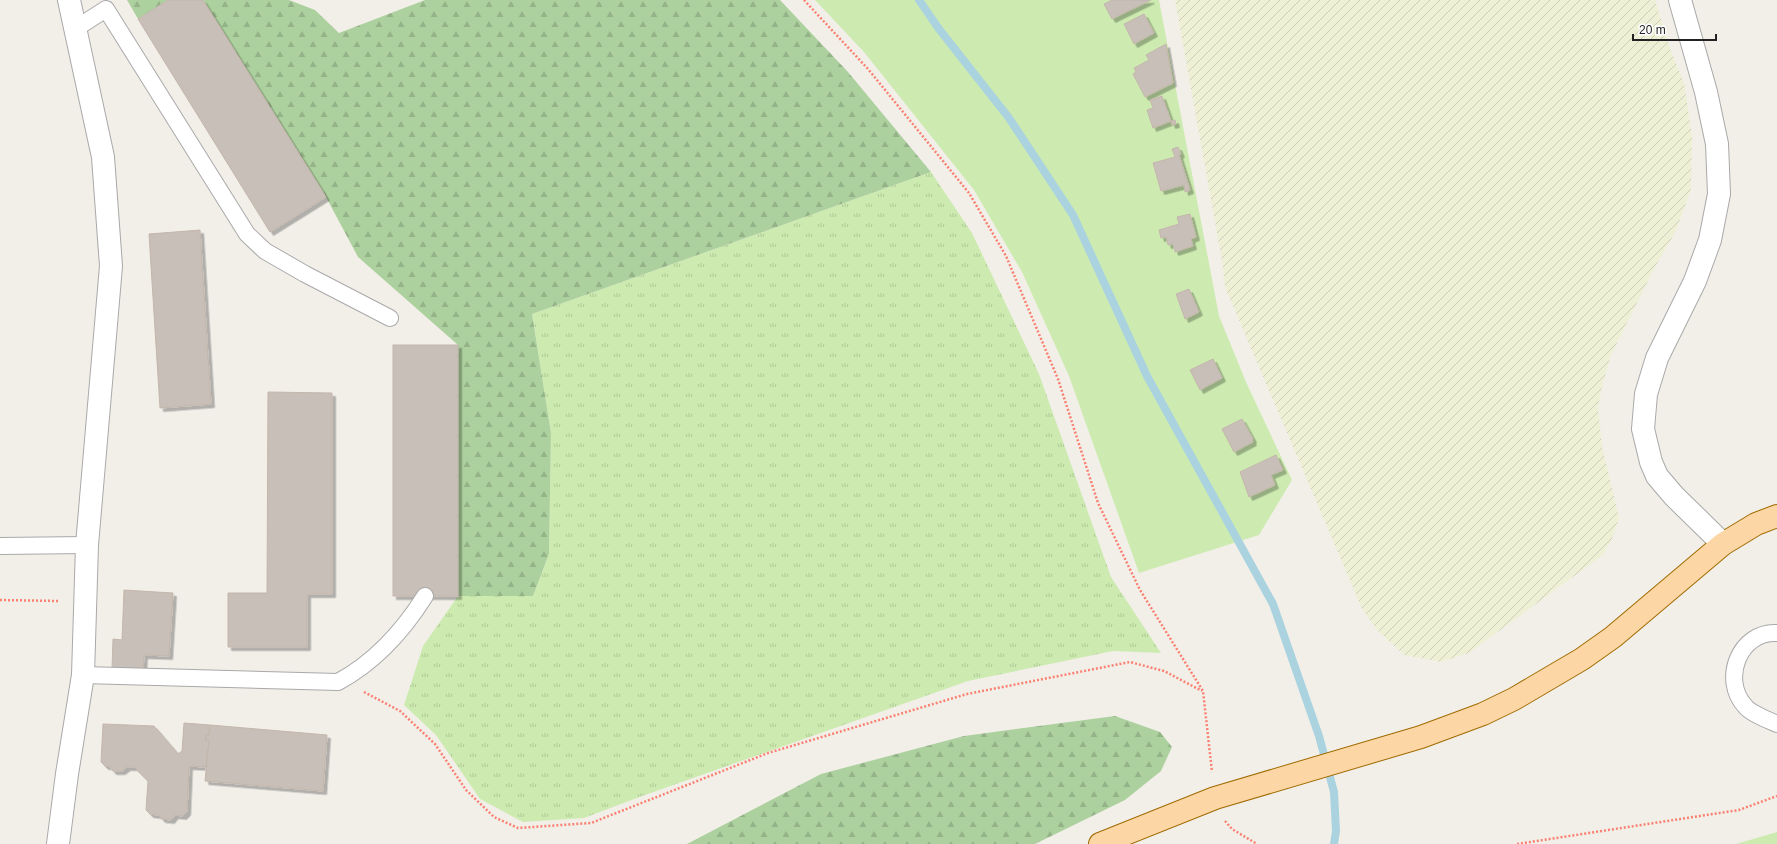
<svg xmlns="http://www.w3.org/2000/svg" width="1777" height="844" font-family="Helvetica,sans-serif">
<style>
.farmland{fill:url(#farmland-furrows)}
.grass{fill:url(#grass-tufts)}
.forest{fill:url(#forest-firs)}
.garden{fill:#cdebb0}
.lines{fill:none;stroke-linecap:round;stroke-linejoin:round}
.stream{stroke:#aad3df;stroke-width:8}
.building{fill:#c7bfb8;stroke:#c4b6ab;filter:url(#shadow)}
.lane-casing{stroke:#a9a9a9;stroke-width:18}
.street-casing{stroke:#a9a9a9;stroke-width:24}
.primary-casing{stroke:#a06b00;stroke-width:24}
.path{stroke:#fa8072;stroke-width:2.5;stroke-dasharray:2 2;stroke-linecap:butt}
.lane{stroke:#fff;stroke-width:16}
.street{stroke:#fff;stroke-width:22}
.primary{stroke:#fcd6a4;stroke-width:22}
</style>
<defs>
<pattern id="farmland-furrows" width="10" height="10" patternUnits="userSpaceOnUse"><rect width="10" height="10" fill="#eef0d5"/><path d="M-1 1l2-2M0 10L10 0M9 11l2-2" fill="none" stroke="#ccceb7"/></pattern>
<pattern id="grass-tufts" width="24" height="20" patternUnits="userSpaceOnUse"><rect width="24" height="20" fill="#cdebb0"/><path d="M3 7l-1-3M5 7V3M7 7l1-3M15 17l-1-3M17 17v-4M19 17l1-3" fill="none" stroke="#b0c997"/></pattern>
<pattern id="forest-firs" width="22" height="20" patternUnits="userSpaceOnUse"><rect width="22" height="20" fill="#add19e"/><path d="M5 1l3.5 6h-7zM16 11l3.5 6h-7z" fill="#95b388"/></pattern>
<filter id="shadow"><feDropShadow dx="3.5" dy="3.5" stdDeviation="0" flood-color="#0004"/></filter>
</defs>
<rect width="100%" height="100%" fill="#f2efe9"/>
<!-- farmland -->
<polygon class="farmland" points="1175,0 1655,0 1671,51 1684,83 1692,136 1691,189 1676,231 1655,267 1611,355 1602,386 1598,408 1602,446 1619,518 1612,539 1603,555 1469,653 1441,662 1404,655 1378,631 1362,609 1225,287 1222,261"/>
<!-- grass -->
<polygon class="grass" points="931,172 972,233 1039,374 1111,577 1161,653 1113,651 968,681 645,795 584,818 523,822 480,799 436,735 404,705 423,646 458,596 533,596 549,554 551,433 532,314"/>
<!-- forest -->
<g class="forest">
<polygon points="127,0 168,0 138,19"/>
<polygon points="203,0 289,0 315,10 339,33 425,0 780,0 848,72 931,172 532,314 551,433 549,554 533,596 458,596 458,345 358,257 326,197"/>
<polygon points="1115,716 1160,732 1172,747 1161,771 1125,800 1035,844 687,844 821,774 964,736"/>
</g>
<!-- garden -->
<g class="garden">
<polygon points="815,0 1159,0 1219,316 1246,382 1292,480 1259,535 1139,573 1069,376 1022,272 974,190 864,52"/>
<polygon points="1777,832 1777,844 1736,844"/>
</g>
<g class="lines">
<!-- stream -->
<polyline class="stream" points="919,0 939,29 1009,118 1073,215 1147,376 1273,604 1319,736 1334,792 1336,831 1334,844"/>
</g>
<!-- building -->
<g class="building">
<polygon points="168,0 203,0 326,197 270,232 138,19"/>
<polygon points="1112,0 1151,0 1112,19 1104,4"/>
<polygon points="1144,14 1154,33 1134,44 1124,24"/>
<polygon points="1166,44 1173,83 1145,97 1133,74 1136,72 1134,68 1149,60 1146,55"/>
<polygon points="1162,96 1171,121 1175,120 1176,124 1172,125 1171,121 1153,128 1147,110 1153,108 1150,100"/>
<polygon points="1178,147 1181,154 1179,155 1190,190 1185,192 1184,185 1161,191 1153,163 1175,157 1172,149"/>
<polygon points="1190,214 1196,237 1191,239 1193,246 1175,252 1173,244 1168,245 1166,237 1161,238 1159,230 1179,224 1177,217"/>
<polygon points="200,230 211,404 160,408 149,234"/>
<polygon points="1189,289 1199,312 1185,319 1176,294"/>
<rect x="393" y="345" width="65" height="251"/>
<polygon points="1213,359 1222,378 1200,390 1190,370"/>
<polygon points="268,392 332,393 332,594 307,594 307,647 228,647 228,593 267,593"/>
<polygon points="1242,419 1253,439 1252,440 1253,442 1234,452 1222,429"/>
<polygon points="1276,455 1283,470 1271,475 1275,485 1249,497 1240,472"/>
<polygon points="124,590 173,593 169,656 144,655 143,671 112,669 113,639 122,640"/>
<polygon points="184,723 210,725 209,735 206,735 206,741 209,741 206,767 189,766 187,812 183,816 175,815 171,820 162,819 158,815 150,814 146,810 148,781 134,767 127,767 122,771 113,771 109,766 105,766 101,762 103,724 154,726 178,754 182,751"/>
<polygon points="210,725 327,735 323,791 205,781 209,741 206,741 206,735 209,735"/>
</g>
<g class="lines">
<!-- lane casing -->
<g class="lane-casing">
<g id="lane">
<polyline points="75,29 106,9 247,234 265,251 305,274 390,318"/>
<polyline points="0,546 87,545"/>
<path d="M1777,633c-38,-2 -56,47 -32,73 5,7 23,14 32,18"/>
<path d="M83,675l255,7c37,-20 65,-51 87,-86"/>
</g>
</g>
<!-- street casing -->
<g class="street-casing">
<g id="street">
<polyline points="1680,0 1706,92 1717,144 1719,194 1710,240 1695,281 1657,358 1646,394 1643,429 1651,462 1657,476 1674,496 1723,544"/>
<polyline points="58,844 67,774 83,675 87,545 111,266 103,157 69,0"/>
</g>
</g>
<!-- primary casing -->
<g class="primary-casing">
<polyline id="primary" points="1100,844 1215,798 1421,737 1483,714 1514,699 1582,659 1613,637 1723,544 1756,524 1777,516"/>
</g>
<!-- path -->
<g class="path">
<polyline points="804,0 868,69 969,193 1006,256 1058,379 1098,503 1140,590 1203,691 1212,772"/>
<polyline points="0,600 59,601"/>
<polyline points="364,692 400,711 435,744 466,790 494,817 518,828 591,823 768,753 967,694 1130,662 1164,671 1202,691"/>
<polyline points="1225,821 1232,829 1257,844"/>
<polyline points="1517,844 1739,810 1777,796"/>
</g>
<!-- lane -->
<use href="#lane" class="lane"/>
<!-- street -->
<use href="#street" class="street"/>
<!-- primary -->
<use href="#primary" class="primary"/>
</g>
<!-- scale -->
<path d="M1633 34v6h83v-6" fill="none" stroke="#222222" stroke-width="2"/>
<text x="1639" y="34" font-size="12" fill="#222222" stroke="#ffffff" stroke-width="3" paint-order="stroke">20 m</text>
</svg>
